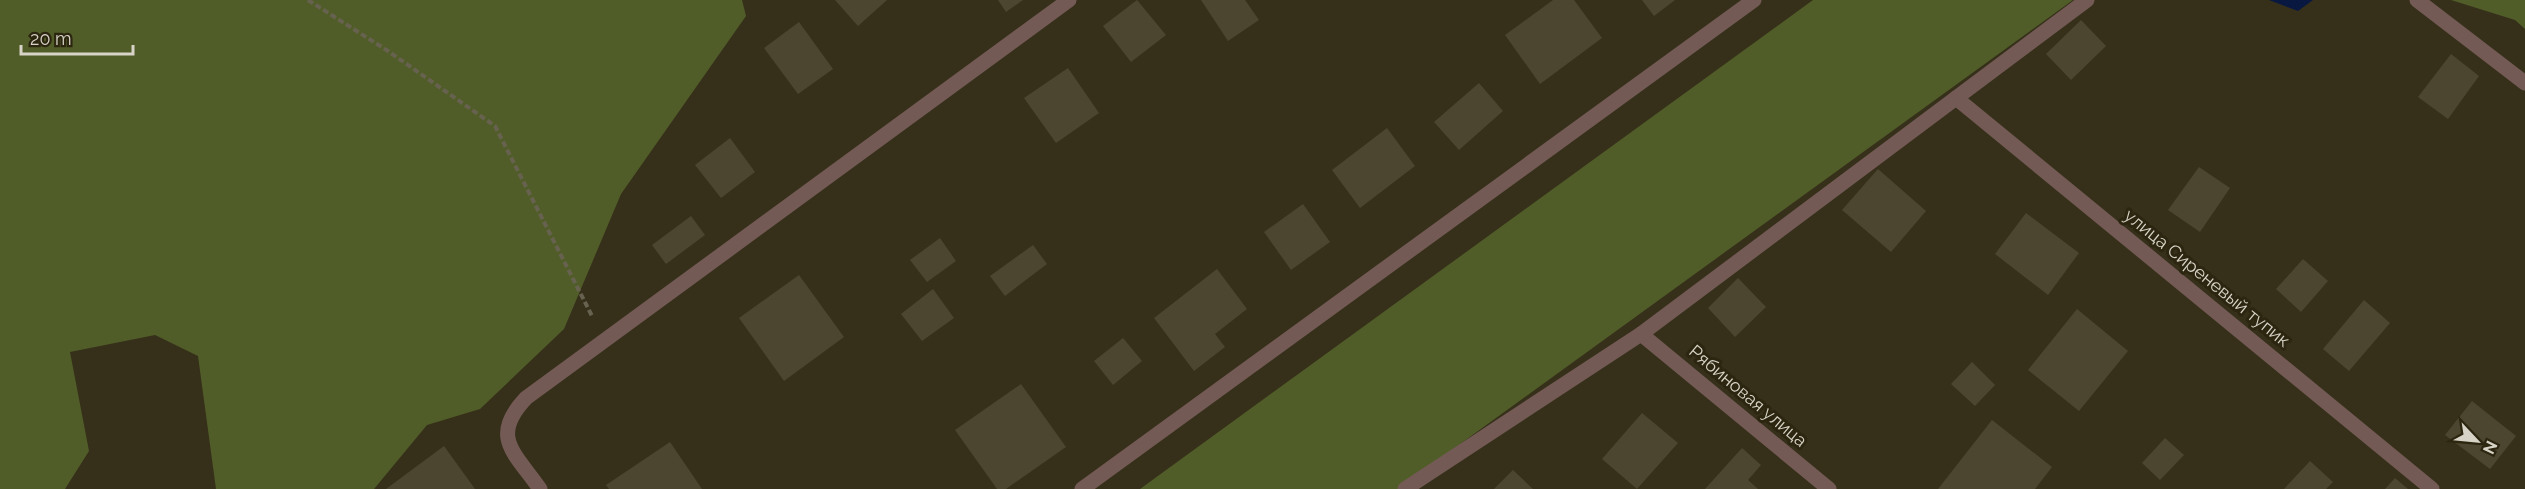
<svg xmlns="http://www.w3.org/2000/svg" width="2525" height="489" font-family="Raleway,sans-serif">
<style>
.forest{fill:#515d28}
.water{fill:#081840}
.building{fill:#4c452f}
.lines{fill:none;stroke-linecap:round;stroke-linejoin:round}
.path{stroke:#67624f;stroke-width:4;stroke-dasharray:6 3;stroke-linecap:butt}
.minor{stroke:#745a55;stroke-width:15}
.labels{text-anchor:middle;stroke-width:6;stroke-linejoin:round;paint-order:stroke}
.street-label{font-size:18px;fill:#d7d4c7;stroke:#2c2611}
</style>
<rect width="100%" height="100%" fill="#36301b"/>
<!-- forest -->
<g class="forest">
<polygon points="0,0 742,0 746,16 621,194 564,329 480,409 427,425 374,489 216,489 198,356 155,335 70,352 89,451 65,489 0,489"/>
<polygon points="1813,0 2073,0 1398,489 1140,489"/>
<polygon points="2451,0 2525,0 2525,29 2515,20"/>
</g>
<!-- water -->
<polygon class="water" points="2269,0 2313,0 2298,11"/>
<!-- building -->
<g class="building">
<polygon points="835,0 887,0 858,26"/>
<polygon points="998,0 1023,0 1006,12"/>
<polygon points="1137,0 1166,35 1131,62 1103,26"/>
<polygon points="1201,0 1245,0 1259,20 1228,41"/>
<polygon points="1553,0 1574,0 1602,38 1540,84 1505,35"/>
<polygon points="1642,0 1675,0 1654,16"/>
<polygon points="2081,20 2106,46 2071,80 2046,54"/>
<polygon points="799,22 833,69 798,94 764,48"/>
<polygon points="2451,54 2479,76 2448,119 2418,97"/>
<polygon points="1068,68 1099,113 1056,143 1024,98"/>
<polygon points="1479,83 1503,111 1459,150 1434,122"/>
<polygon points="1387,128 1415,166 1360,208 1332,170"/>
<polygon points="730,138 755,172 721,198 695,165"/>
<polygon points="2199,167 2230,188 2200,232 2168,210"/>
<polygon points="1878,169 1926,211 1891,252 1842,210"/>
<polygon points="1303,204 1330,242 1291,270 1264,232"/>
<polygon points="2026,213 2079,253 2048,295 1995,254"/>
<polygon points="691,216 705,235 666,264 652,245"/>
<polygon points="940,238 956,261 927,282 910,260"/>
<polygon points="1033,245 1047,264 1005,296 990,276"/>
<polygon points="2303,259 2328,281 2301,312 2276,289"/>
<polygon points="1217,269 1247,309 1215,334 1225,347 1194,371 1154,318"/>
<polygon points="799,275 844,337 784,381 739,318"/>
<polygon points="1738,278 1766,307 1735,337 1708,308"/>
<polygon points="933,289 954,318 922,341 901,314"/>
<polygon points="2364,300 2390,323 2349,371 2323,349"/>
<polygon points="2077,309 2128,351 2079,411 2028,370"/>
<polygon points="1123,338 1142,361 1113,385 1094,361"/>
<polygon points="1972,362 1995,385 1975,406 1951,384"/>
<polygon points="1021,384 1066,447 1006,489 997,489 955,430"/>
<polygon points="2472,401 2516,436 2490,469 2445,435"/>
<polygon points="1642,413 1678,443 1637,489 1602,459"/>
<polygon points="1992,420 2052,467 2035,489 1938,489"/>
<polygon points="2165,438 2184,455 2160,480 2142,463"/>
<polygon points="670,442 702,489 609,489 606,485"/>
<polygon points="444,446 475,489 386,489"/>
<polygon points="1742,448 1761,465 1748,480 1758,489 1705,489"/>
<polygon points="2310,461 2333,482 2326,489 2284,489"/>
<polygon points="1513,470 1533,489 1494,489"/>
<polygon points="2395,478 2408,489 2385,489"/>
</g>
<g class="lines">
<!-- path -->
<polyline class="path" points="308,0 388,51 495,126 592,316"/>
<!-- minor -->
<g class="minor">
<polyline points="2417,0 2525,83"/>
<polyline points="1956,98 2432,489"/>
<polyline points="1641,334 1829,489"/>
<path d="M540,489c-25,-36 -51,-52 -14,-91l543,-398"/>
<polyline points="1082,489 1754,0"/>
<polyline points="1405,489 1641,334 2087,0"/>
</g>
</g>
<g class="labels">
<!-- street labels -->
<g class="street-label">
<text transform="translate(2207 278) rotate(39)" y="6">улица Сиреневый тупик</text>
<text transform="translate(1748 396) rotate(40)" y="6">Рябиновая улица</text>
</g>
</g>
<!-- north arrow -->
<g transform="translate(2477 441) rotate(116)" stroke="#2c2611" stroke-width="4.5" paint-order="stroke">
<path d="M0-4.5L10 22L0 15L-10 22Z" fill="#d7d4c7"/>
<text y="-9" font-size="16" font-weight="bold" text-anchor="middle" fill="#d7d4c7">N</text>
</g>
<!-- scale -->
<path d="M21 45v9h112v-9" fill="none" stroke="#d7d4c7" stroke-width="3"/>
<text x="30" y="45" font-size="18" fill="#d7d4c7" stroke="#2c2611" stroke-width="4.5" paint-order="stroke">20 m</text>
</svg>
